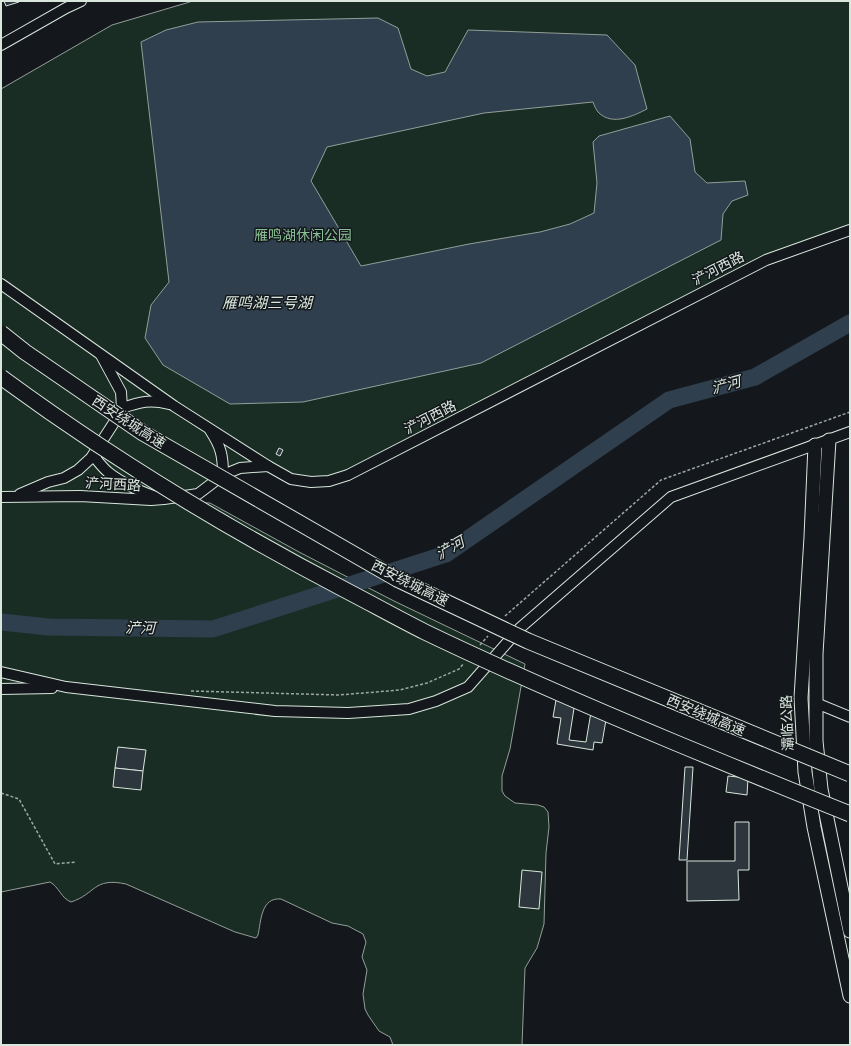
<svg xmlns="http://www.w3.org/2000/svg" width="851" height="1046" font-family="'Fira Sans Condensed','Noto Sans SC',sans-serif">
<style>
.green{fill:#1a2d24;stroke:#939e99}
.water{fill:#2f3f4d;stroke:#939e99}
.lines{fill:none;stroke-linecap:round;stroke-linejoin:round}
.river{stroke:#2f3f4d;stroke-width:17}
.building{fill:#2c363c;stroke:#d8e6dc}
.minor-casing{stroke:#d8e6dc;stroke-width:12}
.major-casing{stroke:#d8e6dc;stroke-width:15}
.path{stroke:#9da8a2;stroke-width:1.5;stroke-dasharray:3 2;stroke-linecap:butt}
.minor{stroke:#14181c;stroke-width:10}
.major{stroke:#14181c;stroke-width:13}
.highway-bridge-casing{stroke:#d8e6dc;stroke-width:17;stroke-linecap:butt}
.highway-bridge{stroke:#14181c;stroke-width:15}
.labels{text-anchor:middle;stroke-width:3;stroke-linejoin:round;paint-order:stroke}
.park-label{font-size:14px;fill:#8ac095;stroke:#14181c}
.street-label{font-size:14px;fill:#d8e6dc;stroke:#14181c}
.water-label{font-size:15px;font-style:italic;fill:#d8e6dc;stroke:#14181c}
</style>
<rect width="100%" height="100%" fill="#14181c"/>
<!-- green -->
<path class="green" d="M193,1h657v229l-84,30 -418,215 -37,7 -43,-16 -28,2 -42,26 -50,7 62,2 89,49 95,49 131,63 -15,85 -8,27v15l3,5 10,7 23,2 6,2 4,5 1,15 -3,26 -2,71 -7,24 -12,20 -3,77h-129l-3,-8 -11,-6 -11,-16 -3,-6 -2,-15 4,-24 -5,-13 4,-15 -3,-8 -15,-8 -16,-3 -51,-24c-20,-2 -20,22 -23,36l-2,3 -21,-6 -109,-48c-33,-7 -30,10 -55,18 -10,-4 -12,-15 -21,-20l-49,10v-803l111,-64z"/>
<!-- water -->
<path class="water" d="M378,18l20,10 13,41 16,7 18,-4 23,-42 139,5 28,30 12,44c-14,7 -34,17 -48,4 -3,-3 -5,-8 -6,-11l-109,11 -157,34 -16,34 50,85 108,-22 71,-12 30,-8 24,-11 3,-30 -4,-41 6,-6 71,-20 20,23 5,33 12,11 38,-2 3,14 -16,6 -9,13 -2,26 -240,123 -178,39 -73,2 -67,-39 -18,-27 6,-33 18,-23 -28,-240 25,-12 32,-8z"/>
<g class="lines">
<!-- river -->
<polyline class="river" points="1,622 49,627 213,629 446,554 669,400 755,377 850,323"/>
</g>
<!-- building -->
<g class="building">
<polygon points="4,1 19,1 19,2 6,6"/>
<polygon points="279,448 283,450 280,456 276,454"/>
<polygon points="556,700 575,702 569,740 586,742 591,712 607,714 602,743 594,742 593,750 557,744 561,718 553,717"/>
<polygon points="118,747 146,750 143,771 115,768"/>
<polygon points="685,767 693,767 687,860 679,860"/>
<polygon points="115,768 143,771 141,790 113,787"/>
<polygon points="728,776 748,778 747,795 726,792"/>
<polygon points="735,822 749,822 749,870 738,870 739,900 687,901 687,861 735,861"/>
<polygon points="522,870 542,872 539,909 519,907"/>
</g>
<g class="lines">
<!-- minor casing -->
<g class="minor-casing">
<g id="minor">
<polyline points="1,45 66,8 81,1"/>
<polyline points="1,284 174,406 268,466"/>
<path d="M122,408c18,-6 28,-9 47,-4"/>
<path d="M210,430c11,17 13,25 13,45"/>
<path d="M96,450v9c4,5 8,10 13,14 11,9 34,20 48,24"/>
<polyline points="20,494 48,482 64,478 78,470 91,458 115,421 122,408 121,392 101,355"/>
<polyline points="1,497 80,496 151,500 164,499 198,494 223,475 240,468 268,466 291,479 311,482 329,481 348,475 766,260 850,230"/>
<polyline points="1,672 66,687 275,711 348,713 409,709 436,701 468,687 520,628 671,497 850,432"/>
<polyline points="1,689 52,688"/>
<polyline points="816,703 850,717"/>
</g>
</g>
<!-- major casing -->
<g class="major-casing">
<g id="major">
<polyline points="829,440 816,654 816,741 821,789 850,931"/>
<polyline points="815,445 811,537 801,698 805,772 814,827 850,996"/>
</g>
</g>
<!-- path -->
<g class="path">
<polyline points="505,616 661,480 850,412"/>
<polyline points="480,645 488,636"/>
<polyline points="191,691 339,695 400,690 427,683 459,669 464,663"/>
<polyline points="1,793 19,799 55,864 76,862"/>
</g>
<!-- minor -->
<use href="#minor" class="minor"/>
<!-- major -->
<use href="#major" class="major"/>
<!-- highway-bridge casing -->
<g class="highway-bridge-casing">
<g id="highway-bridge">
<polyline points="1,333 25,352 143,433 397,579 528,641 850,774"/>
<path d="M1,377c110,81 227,152 348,215 25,13 50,27 76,40 83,40 167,76 251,111 58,24 116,48 174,71"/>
</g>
</g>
<!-- highway-bridge -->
<use href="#highway-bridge" class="highway-bridge"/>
</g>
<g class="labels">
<!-- park labels -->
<g class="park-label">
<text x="303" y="240">雁鸣湖休闲公园</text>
</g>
<!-- street labels -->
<g class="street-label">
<text transform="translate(718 268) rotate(-27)" y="5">浐河西路</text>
<text transform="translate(430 417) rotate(-27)" y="5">浐河西路</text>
<text transform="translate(129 422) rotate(33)" y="5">西安绕城高速</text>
<text transform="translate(113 484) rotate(3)" y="5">浐河西路</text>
<text transform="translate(410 583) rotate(27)" y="5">西安绕城高速</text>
<text transform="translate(706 715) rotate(23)" y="5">西安绕城高速</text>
<text transform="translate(787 723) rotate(-92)" y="5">灞临公路</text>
</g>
<!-- water labels -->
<g class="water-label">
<text x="267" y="308">雁鸣湖三号湖</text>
<text transform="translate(726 385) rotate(-15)" y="5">浐河</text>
<text transform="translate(450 548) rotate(-29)" y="5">浐河</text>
<text transform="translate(140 628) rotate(1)" y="5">浐河</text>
</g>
</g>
<!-- border -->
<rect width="851" height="1046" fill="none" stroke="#d8e6dc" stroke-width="4"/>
</svg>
